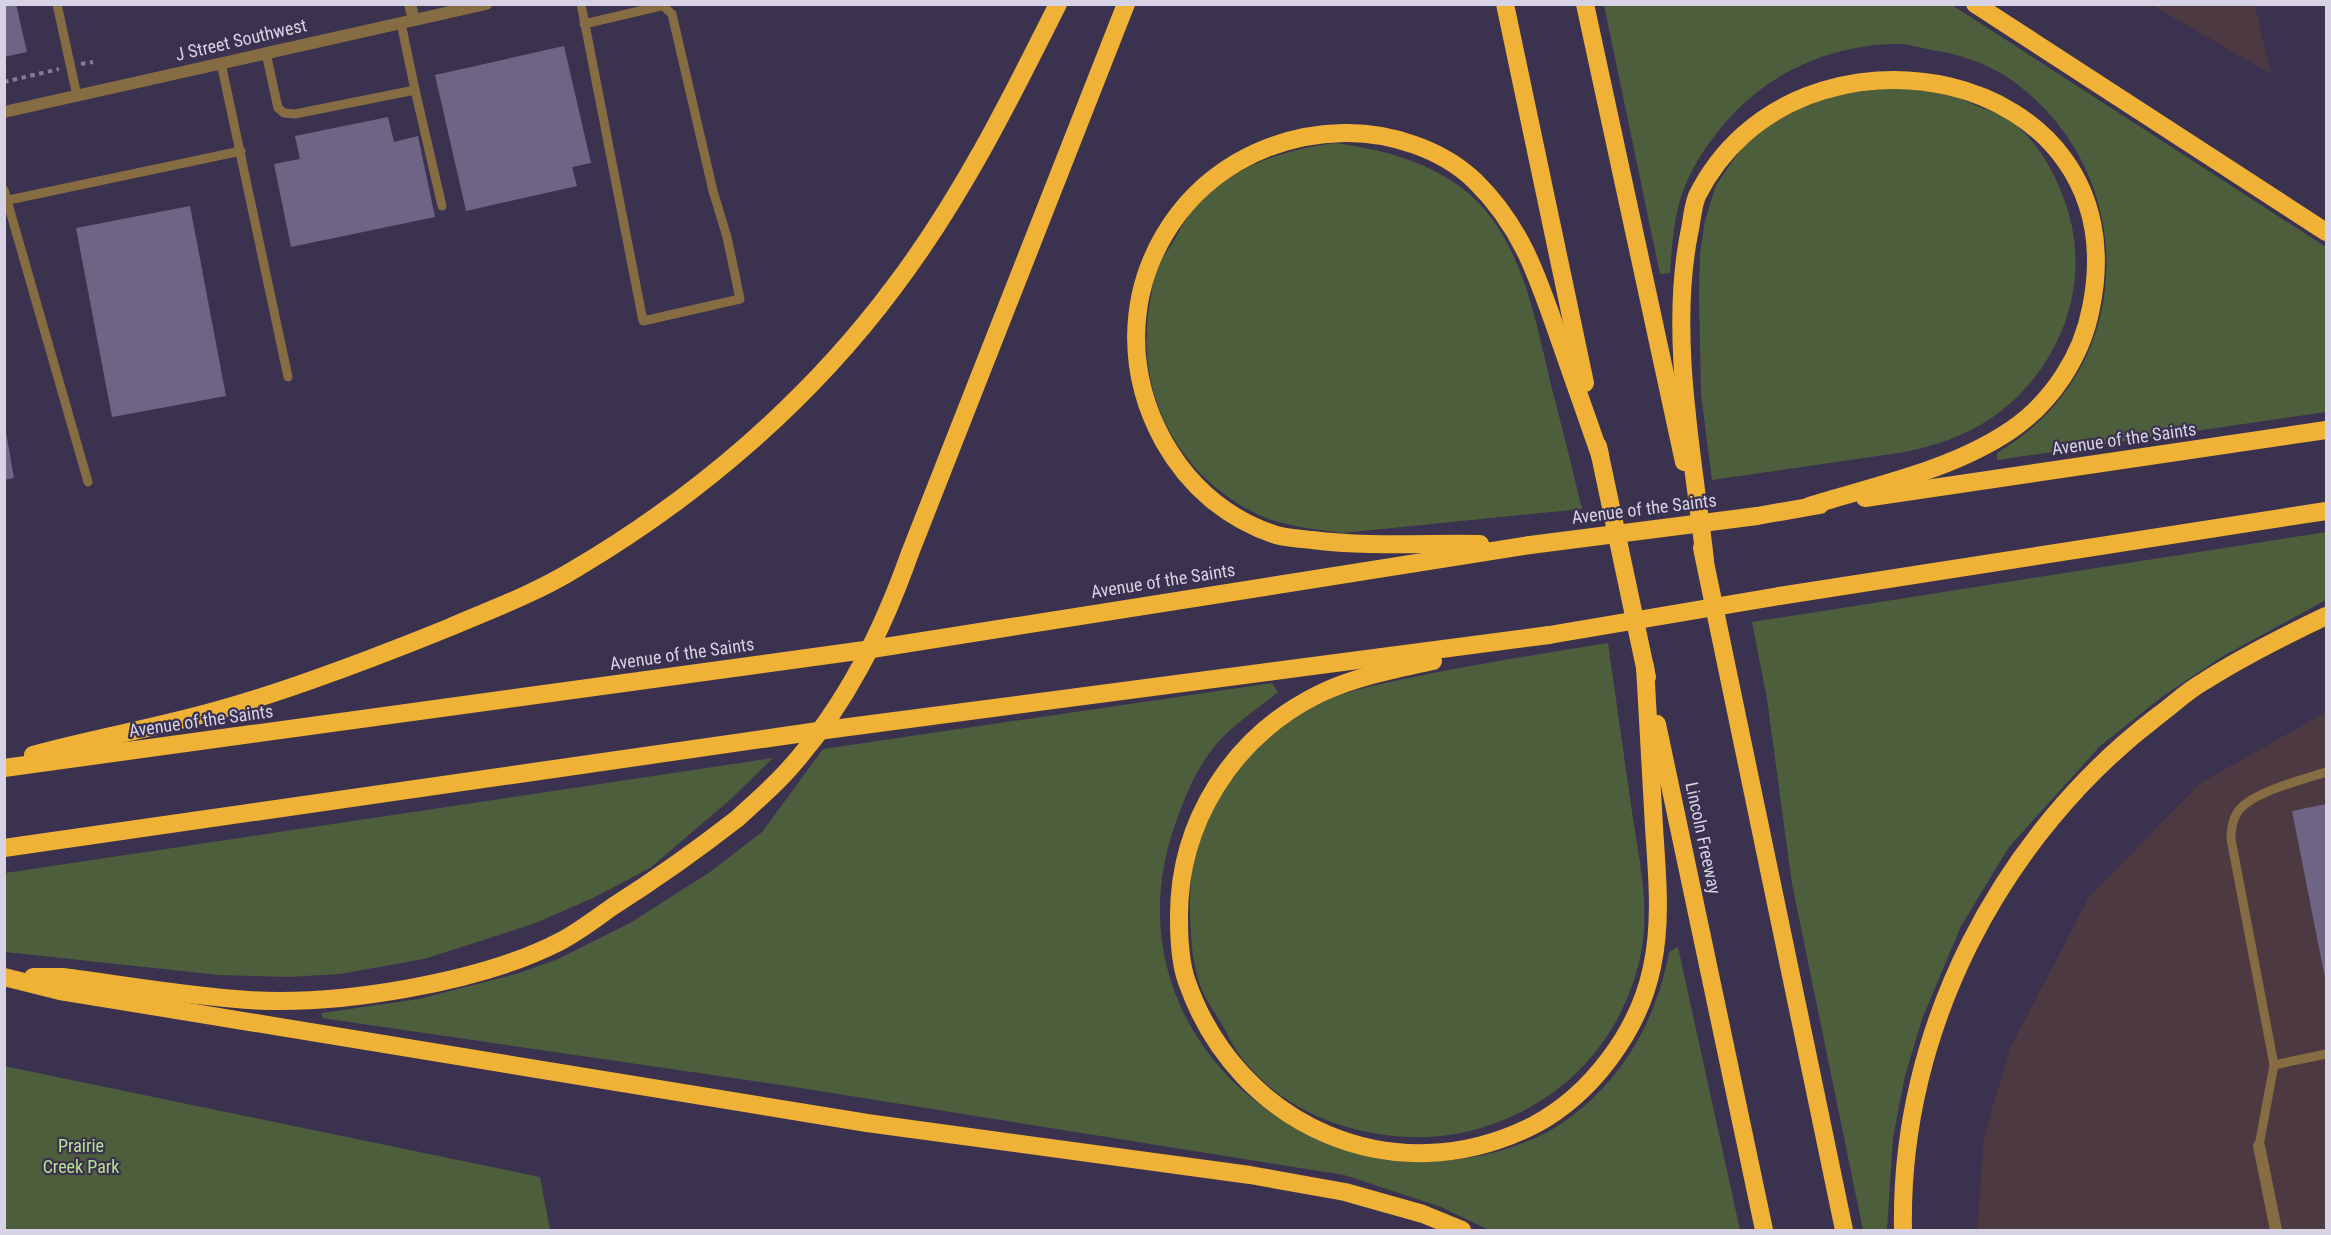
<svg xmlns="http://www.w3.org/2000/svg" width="2331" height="1235" font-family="'Roboto Condensed',sans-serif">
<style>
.industrial{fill:#4c3941}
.green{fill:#4d5e3d}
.building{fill:#6e6584}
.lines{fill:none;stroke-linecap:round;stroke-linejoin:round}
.path{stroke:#847e95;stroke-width:4;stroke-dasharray:4.5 4.5;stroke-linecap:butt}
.service{stroke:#856c42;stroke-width:9}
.minor{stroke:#856c42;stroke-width:12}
.motorway{stroke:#efb237;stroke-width:18}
.motorway-bridge{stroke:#efb237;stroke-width:18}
.labels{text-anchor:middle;stroke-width:4.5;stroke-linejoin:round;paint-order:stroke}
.street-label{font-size:18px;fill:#d7d2e4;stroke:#3a324e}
.park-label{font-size:18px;fill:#b7e18d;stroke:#3a324e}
</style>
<rect width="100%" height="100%" fill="#3a324e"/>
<!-- industrial -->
<g class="industrial">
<polygon points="2152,5 2255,5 2271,74"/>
<polygon points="2326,712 2326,1230 1977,1230 1984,1136 2010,1048 2089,897 2199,784"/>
</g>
<!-- green -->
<g class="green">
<path d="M1604,5h348l374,242v165l-329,48v-7c54,-32 93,-83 105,-145 18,-89 -19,-180 -95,-231 -20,-13 -46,-22 -69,-26 -13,-2 -28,-7 -42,-7 -66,1 -129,29 -171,79 -16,19 -31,40 -40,63 -11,27 -13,58 -15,87l-10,1z"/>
<path d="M1907,75c25,11 50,22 75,33 10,3 22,7 29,13 26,20 42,48 53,78 31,82 -3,172 -74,220 -25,17 -57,27 -85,33l-193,28 -11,-86 -2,-101 1,-40 5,-32 11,-36 34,-49 45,-35z"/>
<path d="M1335,143c45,6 89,17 127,45 59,45 73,130 89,197 11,41 21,83 31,124l-239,24c-29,-4 -57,-6 -84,-18 -84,-40 -127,-128 -108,-218 2,-9 2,-19 5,-27 4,-10 13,-21 19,-31 8,-15 18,-33 32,-44 36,-32 81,-46 128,-52z"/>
<polygon points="2326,532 2326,600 2223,656 2163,696 2100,746 2009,847 1961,926 1922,1019 1905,1076 1893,1138 1887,1230 1863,1230 1792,884 1767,699 1752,622"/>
<path d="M1608,643c8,56 16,113 24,169 7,47 19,98 8,146 -15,67 -57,123 -119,154 -46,23 -91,30 -142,22 -54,-8 -104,-33 -138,-77 -8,-10 -13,-23 -20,-34 -6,-10 -14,-21 -19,-33 -10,-25 -11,-49 -12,-76 -2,-91 38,-157 116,-203 32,-19 68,-26 103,-33 66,-14 132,-24 199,-35z"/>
<path d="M1272,683l6,9c-19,16 -43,31 -59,49 -24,27 -37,62 -48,96 -67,222 183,398 380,293 65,-39 105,-105 118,-178l9,-5 62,283h-251l-48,-23 -97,-32 -556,-89 -466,-68v-5l97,-14 97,-25 42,-15 72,-36 80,-51 52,-40 61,-83z"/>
<polygon points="773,758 731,799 650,868 593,898 533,924 424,959 340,974 288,977 219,975 5,952 5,873"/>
<polygon points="4,1066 540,1177 550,1230 5,1230"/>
</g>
<!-- building -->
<g class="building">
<polygon points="4,4 16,4 27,52 4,57"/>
<polygon points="564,46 591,163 572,167 577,186 466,211 435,75"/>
<polygon points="388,117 394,142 418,136 435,217 291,247 274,164 300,159 295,136"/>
<polygon points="190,206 226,396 112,417 76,228"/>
<polygon points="6,432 14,478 4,480 4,433"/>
<polygon points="2326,804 2326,977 2325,978 2292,811"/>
</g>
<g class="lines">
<!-- path -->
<g class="path">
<polyline points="81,64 93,62"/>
<polyline points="4,82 59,69"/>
</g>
<!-- service -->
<g class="service">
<polyline points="57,4 77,96"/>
<polyline points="581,4 643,321 740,299 727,237 713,191 672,14 661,4"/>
<polyline points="584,24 661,6"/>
<polyline points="266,53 278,108 284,113 295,114 415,90 401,23"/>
<polyline points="221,63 288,377"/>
<polyline points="415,90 442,206"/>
<polyline points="4,190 88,482"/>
<polyline points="4,201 241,151"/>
<polyline points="2274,1065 2326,1054"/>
<path d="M2259,1146l15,-81 -43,-226c0,-12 3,-26 13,-34 20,-16 58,-25 82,-33"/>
</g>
<!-- minor -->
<g class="minor">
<polyline points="410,4 414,20"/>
<polyline points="4,112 486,4"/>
<polyline points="2259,1146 2276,1230"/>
</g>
<!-- motorway -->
<g class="motorway">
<polyline points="1505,4 1585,383"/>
<polyline points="1585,4 1684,462"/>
<polyline points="1975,4 2326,232"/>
<polyline points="1598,446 1647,677"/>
<polyline points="1865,498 2326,430"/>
<polyline points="1757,516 1820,505"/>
<path d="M1480,544c-56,-1 -112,3 -168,-4 -12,-1 -25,-2 -36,-5 -49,-16 -87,-49 -112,-93 -79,-142 19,-306 180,-309 45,-1 98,16 131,48 47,46 63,97 84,157 14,39 27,78 41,117"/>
<polyline points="1702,548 1844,1230"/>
<polyline points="910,553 1126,4"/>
<path d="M1705,560c-12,-105 -37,-227 -15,-331 2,-11 3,-23 7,-33 97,-196 444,-134 394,112 -9,48 -39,94 -80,122 -59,40 -134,55 -202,76"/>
<polyline points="1779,596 2326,511"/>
<path d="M1433,661c-38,8 -79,16 -114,33 -87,43 -141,129 -140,225 0,20 1,44 8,63 51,145 208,214 347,143 57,-30 105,-94 118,-158 10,-46 5,-93 2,-140 -3,-53 -6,-107 -9,-161"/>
<polyline points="1657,724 1764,1230"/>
<path d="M33,755c62,-17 127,-28 189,-46 77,-22 152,-51 226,-81 42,-18 88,-35 127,-59 122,-72 234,-168 319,-282 66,-87 115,-185 164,-283"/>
<polyline points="4,768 872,649 1530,545"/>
<polyline points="4,848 818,731 1549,635"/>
<polyline points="4,977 60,991 867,1123 1250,1175 1345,1192 1423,1214 1462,1230"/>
<path d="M33,977h30c61,8 123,19 185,23 89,6 231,-17 311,-58 18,-9 36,-23 53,-35 44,-28 85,-57 126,-89"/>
<path d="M1903,1230c-4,-200 98,-395 256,-515 15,-11 28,-24 44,-33 39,-25 81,-46 123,-66"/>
</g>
<!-- motorway-bridge -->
<g class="motorway-bridge">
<polyline points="1530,545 1757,516"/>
<polyline points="1549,635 1779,596"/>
<path d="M738,818c17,-16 35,-31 50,-48 57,-63 94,-138 122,-217"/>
</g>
</g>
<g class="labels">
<!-- street labels -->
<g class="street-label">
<text transform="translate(241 40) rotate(-13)" y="6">J Street Southwest</text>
<text transform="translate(2124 439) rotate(-8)" y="6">Avenue of the Saints</text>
<text transform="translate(1644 509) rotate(-7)" y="6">Avenue of the Saints</text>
<text transform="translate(1163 581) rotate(-9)" y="6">Avenue of the Saints</text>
<text transform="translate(682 654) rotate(-8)" y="6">Avenue of the Saints</text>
<text transform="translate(201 721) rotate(-8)" y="6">Avenue of the Saints</text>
<text transform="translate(1703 838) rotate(78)" y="6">Lincoln Freeway</text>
</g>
<!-- park labels -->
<g class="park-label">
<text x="81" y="1152">Prairie<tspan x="81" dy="21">Creek Park</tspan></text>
</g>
</g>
<!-- border -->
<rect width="2331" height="1235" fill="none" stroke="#d7d2e4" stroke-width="12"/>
</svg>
